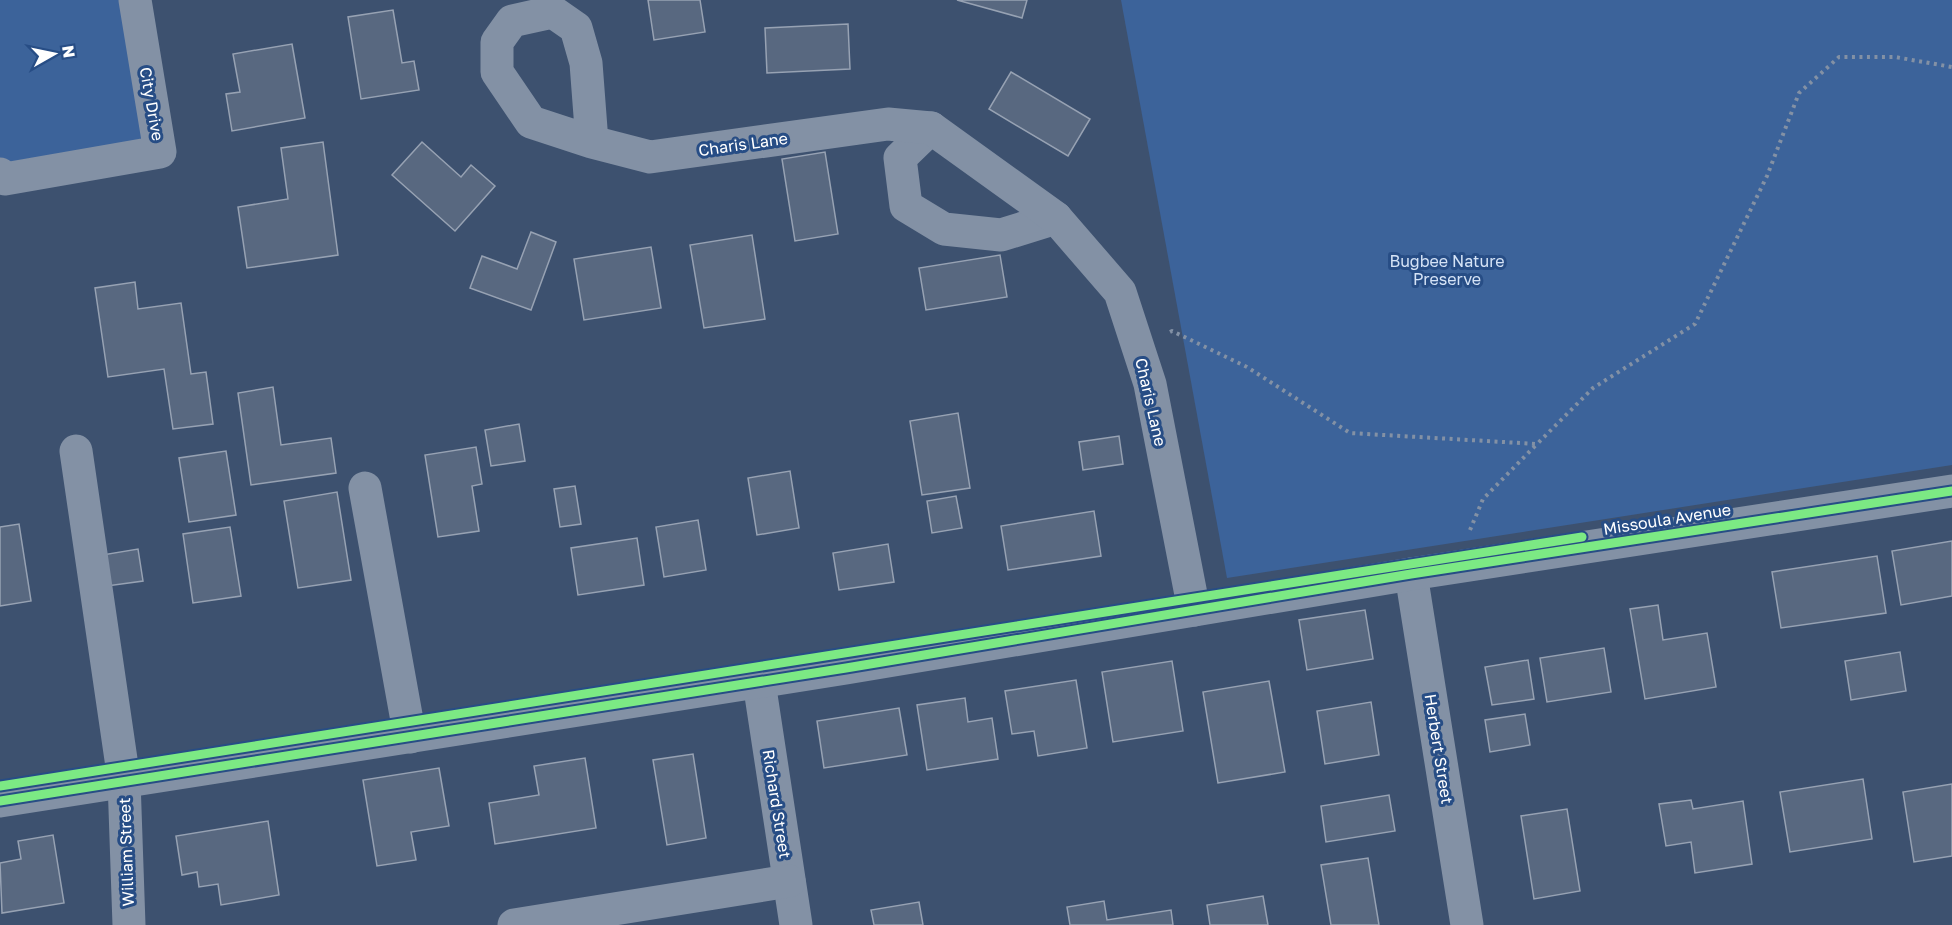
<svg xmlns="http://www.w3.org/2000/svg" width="1952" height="925" font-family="'Golos Text',sans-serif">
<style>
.green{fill:#3c639a}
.building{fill:#586880;stroke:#97a2b3;stroke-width:1.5}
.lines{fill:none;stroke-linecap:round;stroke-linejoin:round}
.path{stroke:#8391a5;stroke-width:4;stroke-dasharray:3 4.5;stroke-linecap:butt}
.minor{stroke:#8391a5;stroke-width:33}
.cycleway-casing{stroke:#274d85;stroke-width:13}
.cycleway{stroke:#7ce984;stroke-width:9}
.labels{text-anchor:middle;stroke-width:6;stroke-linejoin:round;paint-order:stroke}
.street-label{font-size:16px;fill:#fff;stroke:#274d85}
.park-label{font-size:16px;fill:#d5e3f6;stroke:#274d85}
</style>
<rect width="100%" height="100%" fill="#3d516f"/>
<!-- green -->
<g class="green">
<polygon points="0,0 135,0 160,152 0,174"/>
<polygon points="1121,0 1952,0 1952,465 1227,578"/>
</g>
<!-- building -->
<g class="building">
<polygon points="648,0 700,0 705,32 654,40"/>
<polygon points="957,0 1027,0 1022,18"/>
<polygon points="393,10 402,63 414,61 419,90 361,99 348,17"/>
<polygon points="848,24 850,69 767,73 765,28"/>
<polygon points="292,44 305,118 232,131 226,94 240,92 233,54"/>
<polygon points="1011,72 1090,119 1068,156 989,109"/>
<polygon points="323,142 338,255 247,268 238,207 288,199 281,148"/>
<polygon points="422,142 461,177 471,165 495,186 455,231 392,175"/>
<polygon points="825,152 838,234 795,241 782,159"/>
<polygon points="531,232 556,242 531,310 470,288 482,256 517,269"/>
<polygon points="752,235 765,319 704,328 690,245"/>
<polygon points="651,247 661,308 584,320 574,259"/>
<polygon points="1000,255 1007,297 926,310 919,268"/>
<polygon points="135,282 138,309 181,303 191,374 206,372 213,424 173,429 164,369 108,377 95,288"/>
<polygon points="273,387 281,445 331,438 336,473 251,485 238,393"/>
<polygon points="958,413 970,488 922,495 910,421"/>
<polygon points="519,424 525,461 491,466 485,430"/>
<polygon points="1119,436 1123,464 1083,470 1079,442"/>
<polygon points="476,447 482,484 472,486 479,531 438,537 425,455"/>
<polygon points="226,451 236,515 189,522 179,458"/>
<polygon points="790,471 799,528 757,535 748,478"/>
<polygon points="575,486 581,524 560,527 554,489"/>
<polygon points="337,492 351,580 298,588 284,501"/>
<polygon points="956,496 962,528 932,533 927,501"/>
<polygon points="1094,511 1101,556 1008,570 1001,526"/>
<polygon points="698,520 706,570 664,577 656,527"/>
<polygon points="19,524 31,601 0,606 0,527"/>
<polygon points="230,527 241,596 193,603 183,534"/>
<polygon points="637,538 644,585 578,595 571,548"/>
<polygon points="1952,541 1952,596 1901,605 1892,551"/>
<polygon points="888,544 894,582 839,590 833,553"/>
<polygon points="138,549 143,581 107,586 102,555"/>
<polygon points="1877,556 1886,613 1781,628 1772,572"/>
<polygon points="1658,605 1663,640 1707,633 1716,687 1645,699 1630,609"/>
<polygon points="1365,610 1373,659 1307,670 1299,620"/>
<polygon points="1604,648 1611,692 1547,702 1540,658"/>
<polygon points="1900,652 1906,691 1851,700 1845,661"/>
<polygon points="1528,660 1534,699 1492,705 1485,667"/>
<polygon points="1172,661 1183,731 1113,742 1102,672"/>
<polygon points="1076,680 1087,748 1038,756 1034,731 1012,734 1005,691"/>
<polygon points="1269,681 1285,772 1218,783 1203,692"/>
<polygon points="965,698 968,722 992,718 998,759 927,770 917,705"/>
<polygon points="1371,702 1379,755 1325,764 1317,711"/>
<polygon points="899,708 907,755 824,768 817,721"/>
<polygon points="1525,714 1530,745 1490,752 1485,720"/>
<polygon points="693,754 706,838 667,845 653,760"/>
<polygon points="585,758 596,828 495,844 489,803 539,795 534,766"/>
<polygon points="439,768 449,826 411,832 416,860 377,866 363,780"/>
<polygon points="1863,779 1872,839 1790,852 1780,792"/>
<polygon points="1952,784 1952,856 1914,862 1903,792"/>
<polygon points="1389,795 1395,831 1326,842 1321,806"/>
<polygon points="1691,800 1693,809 1743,801 1752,864 1695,873 1691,842 1666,846 1659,804"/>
<polygon points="1567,809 1580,891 1534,899 1521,816"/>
<polygon points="268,821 279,895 221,905 218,884 199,887 197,872 182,875 176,836"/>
<polygon points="53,835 64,903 2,913 0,863 21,859 18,841"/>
<polygon points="1368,858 1379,925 1331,925 1321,865"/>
<polygon points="1263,896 1268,925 1210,925 1207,905"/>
<polygon points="1104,901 1107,920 1171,910 1173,925 1070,925 1067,907"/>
<polygon points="919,902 923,925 874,925 871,910"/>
</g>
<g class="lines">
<!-- path -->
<g class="path">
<polyline points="1170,332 1172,331 1247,367 1350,433 1537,444 1593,388 1695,324 1767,176 1799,93 1839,57 1895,57 1952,67"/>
<polyline points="1470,530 1483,499 1536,445"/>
</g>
<!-- minor -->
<g class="minor">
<polyline points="931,128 900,158 906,206 944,229 1001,235 1056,218"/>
<polyline points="592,142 531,122 497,72 497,42 512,21 553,12 576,28 586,63 592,142 650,157 888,124 931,128 1056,218 1120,292 1150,384 1194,610"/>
<polyline points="0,174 5,179 160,152 135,0"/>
<polyline points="76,451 124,780 129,925"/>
<polyline points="365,488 410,737"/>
<polyline points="1411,574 1467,925"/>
<polyline points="759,682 796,925"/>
<polyline points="0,801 846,668 1411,574 1952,491"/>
<polyline points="514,925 789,881"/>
</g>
<!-- cycleway casing -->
<g class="cycleway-casing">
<g id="cycleway">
<polyline points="0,786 1582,537"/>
<polyline points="0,801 846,668 1411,574 1952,491"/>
</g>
</g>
<!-- cycleway -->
<use href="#cycleway" class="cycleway"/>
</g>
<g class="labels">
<!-- street labels -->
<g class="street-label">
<text transform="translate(152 104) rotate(80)" y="6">City Drive</text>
<text transform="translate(743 144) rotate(-8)" y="6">Charis Lane</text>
<text transform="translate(1151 402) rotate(77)" y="6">Charis Lane</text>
<text transform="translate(1667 519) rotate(-9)" y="6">Missoula Avenue</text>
<text transform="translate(1439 749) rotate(81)" y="6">Herbert Street</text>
<text transform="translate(777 804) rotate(81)" y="6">Richard Street</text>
<text transform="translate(126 852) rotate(-92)" y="6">William Street</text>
</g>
<!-- park labels -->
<g class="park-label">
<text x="1447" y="267">Bugbee Nature<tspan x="1447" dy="18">Preserve</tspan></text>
</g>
</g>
<!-- north arrow -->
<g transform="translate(54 54) rotate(81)" stroke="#274d85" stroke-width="4.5" paint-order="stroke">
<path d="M0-4.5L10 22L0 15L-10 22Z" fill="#ffffff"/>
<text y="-9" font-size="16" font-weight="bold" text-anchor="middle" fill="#ffffff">N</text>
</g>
</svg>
